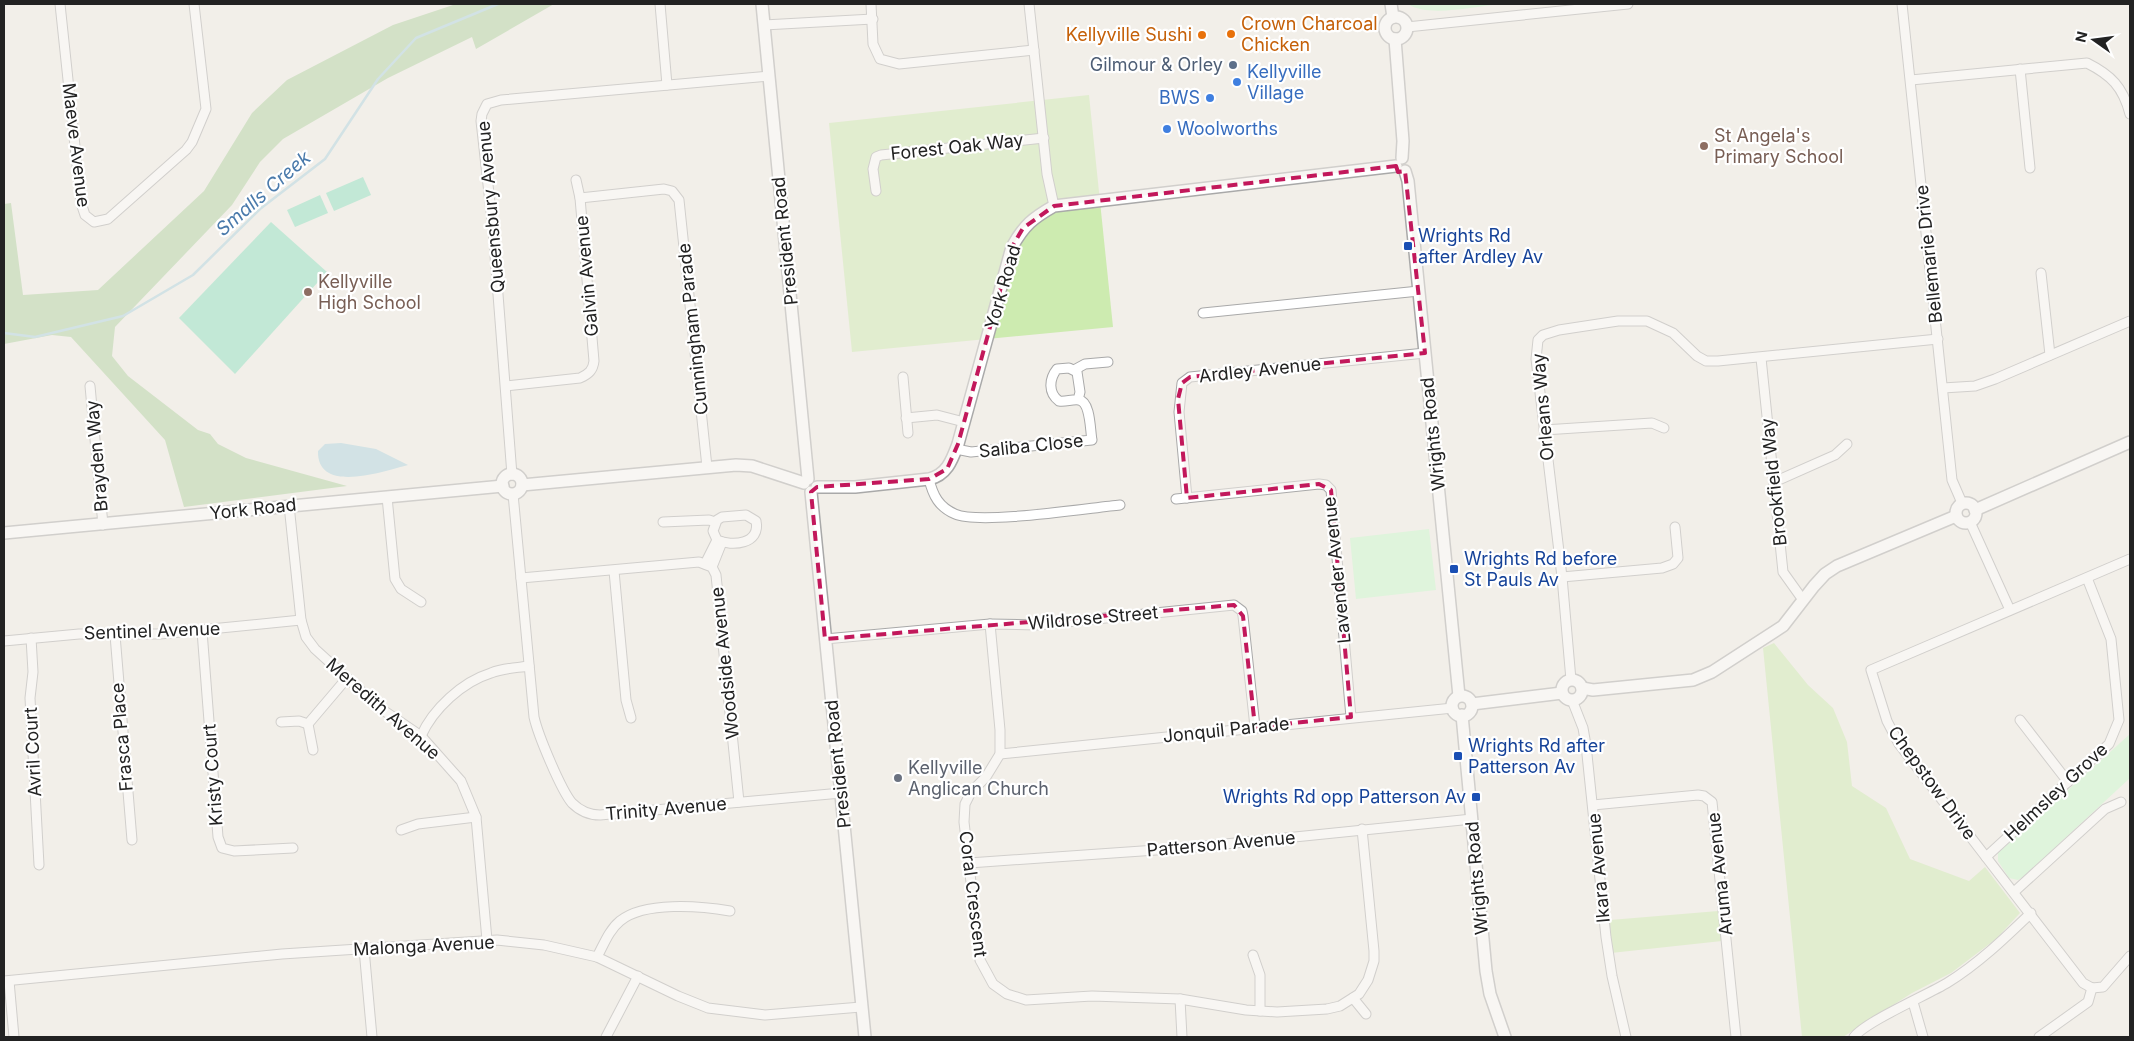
<svg xmlns="http://www.w3.org/2000/svg" width="2134" height="1041" font-family="Inter,sans-serif">
<style>
.grass{fill:#cdebb0}
.forest{fill:#add19e}
.park{fill:#c8facc}
.pitch{fill:#88e0be}
.water{fill:#aad3df}
.lines{fill:none;stroke-linecap:round;stroke-linejoin:round}
.stream{stroke:#aad3df;stroke-width:2.5}
.minor-casing{stroke:#a9a9a9;stroke-width:11}
.tertiary-casing{stroke:#a9a9a9;stroke-width:14}
.minor{stroke:#fff;stroke-width:9}
.tertiary{stroke:#fff;stroke-width:11}
.marked{fill:none;stroke:#c2185b;stroke-width:4;stroke-dasharray:10 6;stroke-linejoin:round}
.food-dot{fill:#e8710a;stroke:#fff;stroke-width:2}
.service-dot{fill:#5c6f8a;stroke:#fff;stroke-width:2}
.shop-dot{fill:#3f7fe0;stroke:#fff;stroke-width:2}
.education-dot{fill:#8d6e63;stroke:#fff;stroke-width:2}
.transit-dot{fill:#1a4fb4;stroke:#fff;stroke-width:2}
.worship-dot{fill:#6b7280;stroke:#fff;stroke-width:2}
.labels{text-anchor:middle;stroke-width:4.5;stroke-linejoin:round;paint-order:stroke}
.food-label{font-size:18px;fill:#c56008;stroke:#fff;text-anchor:start}
.service-label{font-size:18px;fill:#4e5e75;stroke:#fff;text-anchor:end}
.shop-label{font-size:18px;fill:#366cbe;stroke:#fff;text-anchor:start}
.education-label{font-size:18px;fill:#785e54;stroke:#fff;text-anchor:start}
.street-label{font-size:18px;fill:#222;stroke:#fff}
.transit-label{font-size:18px;fill:#164399;stroke:#fff;text-anchor:start}
.worship-label{font-size:18px;fill:#5b616d;stroke:#fff;text-anchor:start}
.water-label{font-size:19px;font-style:italic;fill:#4a7aab;stroke:#fff}
</style>
<rect width="100%" height="100%" fill="#f2efe9"/>
<!-- grass -->
<g class="grass">
<polygon points="1089,95 1113,327 852,352 829,123"/>
<polygon points="1774,643 1808,685 1833,708 1847,742 1852,786 1886,808 1910,859 1969,881 1985,867 2020,913 1996,939 1951,973 1912,993 1843,1037 1802,1037 1763,648"/>
<polygon points="1718,911 1722,941 1611,953 1610,920"/>
</g>
<!-- forest -->
<polygon class="forest" points="456,4 554,4 476,49 472,37 388,78 283,139 260,162 232,205 115,327 112,356 128,376 198,430 210,434 218,444 246,458 347,486 184,507 165,440 71,337 52,335 4,344 4,204 11,203 23,295 98,290 204,191 252,113 287,80 393,25"/>
<!-- park -->
<g class="park">
<path d="M1408,4h93c-25,2 -73,14 -93,0z"/>
<polygon points="1429,529 1436,590 1356,599 1350,538"/>
<polygon points="2130,734 2130,778 2023,877 2018,880 2009,878 1998,861 1998,853"/>
</g>
<!-- pitch -->
<g class="pitch">
<polygon points="363,177 371,195 334,211 326,193"/>
<polygon points="320,195 328,213 295,227 287,210"/>
<polygon points="271,222 327,272 235,374 179,318"/>
</g>
<!-- water -->
<path class="water" d="M341,443l35,6 32,16c-24,6 -91,30 -90,-14l7,-7z"/>
<g class="lines">
<!-- stream -->
<polyline class="stream" points="4,333 35,337 123,316 193,275 260,209 325,159 378,79 416,38 498,4"/>
<!-- minor casing -->
<g class="minor-casing">
<g id="minor">
<polyline points="60,4 81,203 85,215 94,222 108,219 186,150 192,142 206,109 194,4"/>
<polyline points="660,4 667,85"/>
<polyline points="871,4 873,44 880,59 899,64 1034,50"/>
<polyline points="1029,4 1047,174 1054,206"/>
<polyline points="1902,4 1952,480 1962,503"/>
<polyline points="764,25 873,19"/>
<polyline points="1407,27 1628,4"/>
<polyline points="2020,69 2030,168"/>
<path d="M1911,80l176,-17c24,12 36,24 43,51"/>
<polyline points="876,191 873,169 876,157 881,155 1044,138"/>
<polyline points="580,198 664,189 672,191 679,200 707,467"/>
<polyline points="2041,273 2050,355"/>
<polyline points="1203,313 1419,291"/>
<polyline points="1761,358 1783,572 1803,600"/>
<polyline points="1074,370 1085,364 1108,362"/>
<polyline points="903,377 908,433"/>
<polyline points="90,386 103,525"/>
<path d="M506,386l74,-8c9,-4 13,-8 14,-17l-14,-163 -4,-18"/>
<polyline points="1943,388 1975,386 1995,379 2130,321"/>
<polyline points="906,418 937,415 964,422"/>
<polyline points="1544,430 1652,423 1664,428"/>
<path d="M956,449l15,3 121,-12c-2,-9 -1,-38 -13,-40 -7,-1 -13,2 -20,1 -11,-8 -10,-22 -2,-32l12,-1 8,4 3,20 -2,8"/>
<polyline points="512,475 493,230 481,121 482,114 487,104 501,100 769,76"/>
<path d="M929,479c4,17 10,28 26,35 25,11 133,-6 165,-9"/>
<polyline points="1774,482 1835,455 1847,444"/>
<path d="M513,494l21,223c4,18 27,73 38,86 8,8 18,12 28,12l241,-22"/>
<polyline points="387,497 395,579 401,589 421,602"/>
<polyline points="1187,498 1179,412 1182,383 1190,377 1425,353"/>
<polyline points="1176,499 1319,484 1326,485 1331,490 1351,717"/>
<polyline points="289,505 301,620 306,637 315,649 380,708 421,736 461,781 476,817 487,940"/>
<path d="M746,515l10,6c5,23 -24,26 -39,19l-4,-9 4,-11 5,-3z"/>
<polyline points="663,522 709,520 715,522"/>
<polyline points="1970,522 2010,610"/>
<polyline points="705,564 717,540"/>
<polyline points="712,567 722,542"/>
<polyline points="614,571 626,700 631,718"/>
<polyline points="1562,577 1662,568 1673,564 1678,558 1675,527"/>
<polyline points="521,578 699,562 712,567 716,575 739,802"/>
<polyline points="990,624 1000,730 1000,754 986,777 971,792 965,804 964,822 980,960 993,984 1007,994 1026,1000 1092,996 1180,999 1246,1010 1277,1012 1327,1009 1340,1006 1359,994 1368,980 1374,961 1374,951 1362,829"/>
<polyline points="202,631 218,837 222,848 234,851 293,848"/>
<polyline points="115,635 132,840"/>
<polyline points="31,638 33,672 30,698 39,865"/>
<polyline points="825,639 990,624 1037,625 1234,605 1242,611 1243,616 1255,727"/>
<polyline points="4,641 79,634 160,634 301,620"/>
<polyline points="1571,680 1562,577 1536,359 1538,340 1543,335 1559,330 1618,321 1647,321 1673,333 1697,356 1706,361 1718,361 1938,339"/>
<polyline points="1572,700 1583,728 1586,745 1606,937 1612,976 1626,1037"/>
<polyline points="2020,720 2068,782"/>
<polyline points="281,722 299,721 308,724"/>
<path d="M421,736c12,-27 41,-54 70,-63 12,-5 25,-5 38,-7"/>
<polyline points="313,750 308,724 347,678"/>
<polyline points="1000,754 1453,708"/>
<polyline points="1593,805 1698,795 1704,796 1712,802 1736,1037"/>
<polyline points="401,830 418,824 476,817"/>
<polyline points="1986,857 2109,744 2119,720 2111,639 2087,578"/>
<polyline points="969,863 1185,848 1472,819"/>
<polyline points="2014,892 2105,809 2121,802"/>
<polyline points="364,949 372,1037"/>
<polyline points="1253,955 1260,975 1260,1011"/>
<path d="M597,957c7,-13 12,-27 23,-36 24,-20 81,-15 110,-10"/>
<polyline points="4,981 282,954 497,940 544,945 597,957 678,996 708,1008 765,1015 861,1007"/>
<polyline points="9,981 14,1037"/>
<polyline points="2092,988 2083,983 1899,744 1887,721 1871,670 2130,559"/>
<polyline points="2092,988 2103,987 2130,956"/>
<polyline points="1353,998 1366,1014"/>
<polyline points="1180,999 1182,1037"/>
<polyline points="1913,1002 1923,1037"/>
<polyline points="606,1037 638,976"/>
<path d="M1854,1037c11,-15 73,-42 93,-54 31,-19 58,-45 84,-70"/>
<polyline points="2039,1037 2088,1002 2092,988"/>
</g>
</g>
<!-- tertiary casing -->
<g class="tertiary-casing">
<g id="tertiary">
<polyline points="762,4 808,479"/>
<polyline points="1391,4 1393,17"/>
<circle cx="1396" cy="28" r="11"/>
<polyline points="1395,39 1403,141 1402,158"/>
<polyline points="1405,171 1408,181 1459,696"/>
<circle cx="512" cy="484" r="10"/>
<polyline points="522,485 736,465 752,466 804,483"/>
<path d="M817,487h38l74,-8c18,-4 23,-19 29,-35l54,-197c12,-22 21,-29 42,-41l342,-40"/>
<polyline points="811,492 865,1037"/>
<circle cx="1966" cy="513" r="10"/>
<polyline points="1975,510 2130,442"/>
<polyline points="4,533 503,486"/>
<circle cx="1572" cy="690" r="10"/>
<polyline points="1582,688 1593,690 1693,680 1712,672 1783,626 1814,586 1825,574 1837,566 1956,516"/>
<circle cx="1462" cy="706" r="10"/>
<polyline points="1472,704 1562,693"/>
<polyline points="1462,715 1486,971 1490,994 1505,1037"/>
</g>
</g>
<!-- minor -->
<use href="#minor" class="minor"/>
<!-- tertiary -->
<use href="#tertiary" class="tertiary"/>
</g>
<!-- marked area -->
<path d="M0 0H2134V1041H0ZM1396,166l2,6 7,-1 20,182 -235,24 -8,6 -4,16 9,99 132,-14 12,6 20,227 -96,10 -12,-111 -9,-11 -409,34 -14,-147 6,-5 112,-8 18,-10 11,-25 54,-197 11,-19 31,-22z" fill="#f2efe9" fill-opacity=".55" fill-rule="evenodd"/>
<path class="marked" d="M1396,166l2,6 7,-1 20,182 -235,24 -8,6 -4,16 9,99 132,-14 12,6 20,227 -96,10 -12,-111 -9,-11 -409,34 -14,-147 6,-5 112,-8 18,-10 11,-25 54,-197 11,-19 31,-22z"/>
<!-- markers -->
<g class="food-dot">
<circle cx="1231" cy="34" r="5"/>
<circle cx="1202" cy="35" r="5"/>
</g>
<circle class="service-dot" cx="1233" cy="65" r="5"/>
<g class="shop-dot">
<circle cx="1237" cy="82" r="5"/>
<circle cx="1210" cy="98" r="5"/>
<circle cx="1167" cy="129" r="5"/>
</g>
<g class="education-dot">
<circle cx="1704" cy="146" r="5"/>
<circle cx="308" cy="292" r="5"/>
</g>
<g class="transit-dot">
<rect x="1403" y="241" width="10" height="10" rx="2.5"/>
<rect x="1449" y="564" width="10" height="10" rx="2.5"/>
<rect x="1453" y="751" width="10" height="10" rx="2.5"/>
<rect x="1471" y="792" width="10" height="10" rx="2.5"/>
</g>
<circle class="worship-dot" cx="898" cy="778" r="5"/>
<g class="labels">
<!-- food labels -->
<g class="food-label">
<text x="1241" y="30">Crown Charcoal<tspan x="1241" dy="21">Chicken</tspan></text>
<text x="1192" y="41" text-anchor="end">Kellyville Sushi</text>
</g>
<!-- service labels -->
<g class="service-label">
<text x="1223" y="71">Gilmour &amp; Orley</text>
</g>
<!-- shop labels -->
<g class="shop-label">
<text x="1247" y="78">Kellyville<tspan x="1247" dy="21">Village</tspan></text>
<text x="1200" y="104" text-anchor="end">BWS</text>
<text x="1177" y="135">Woolworths</text>
</g>
<!-- education labels -->
<g class="education-label">
<text x="1714" y="142">St Angela's<tspan x="1714" dy="21">Primary School</tspan></text>
<text x="318" y="288">Kellyville<tspan x="318" dy="21">High School</tspan></text>
</g>
<!-- street labels -->
<g class="street-label">
<text transform="translate(76 145) rotate(83)" y="6">Maeve Avenue</text>
<text transform="translate(957 147) rotate(-6)" y="6">Forest Oak Way</text>
<text transform="translate(491 207) rotate(-95)" y="6">Queensbury Avenue</text>
<text transform="translate(785 241) rotate(-96)" y="6">President Road</text>
<text transform="translate(1929 254) rotate(-96)" y="6">Bellemarie Drive</text>
<text transform="translate(587 276) rotate(-95)" y="6">Galvin Avenue</text>
<text transform="translate(1003 287) rotate(-74)" y="6">York Road</text>
<text transform="translate(693 329) rotate(-96)" y="6">Cunningham Parade</text>
<text transform="translate(1260 370) rotate(-6)" y="6">Ardley Avenue</text>
<text transform="translate(1543 407) rotate(-95)" y="6">Orleans Way</text>
<text transform="translate(1433 434) rotate(-96)" y="6">Wrights Road</text>
<text transform="translate(1031 446) rotate(-6)" y="6">Saliba Close</text>
<text transform="translate(97 456) rotate(-95)" y="6">Brayden Way</text>
<text transform="translate(1774 482) rotate(-96)" y="6">Brookfield Way</text>
<text transform="translate(253 509) rotate(-6)" y="6">York Road</text>
<text transform="translate(1337 570) rotate(-96)" y="6">Lavender Avenue</text>
<text transform="translate(1093 618) rotate(-5)" y="6">Wildrose Street</text>
<text transform="translate(152 631) rotate(-2)" y="6">Sentinel Avenue</text>
<text transform="translate(725 663) rotate(-96)" y="6">Woodside Avenue</text>
<text transform="translate(383 709) rotate(41)" y="6">Meredith Avenue</text>
<text transform="translate(1226 730) rotate(-6)" y="6">Jonquil Parade</text>
<text transform="translate(122 737) rotate(-95)" y="6">Frasca Place</text>
<text transform="translate(33 752) rotate(-93)" y="6">Avril Court</text>
<text transform="translate(838 764) rotate(-96)" y="6">President Road</text>
<text transform="translate(213 775) rotate(-94)" y="6">Kristy Court</text>
<text transform="translate(1932 783) rotate(54)" y="6">Chepstow Drive</text>
<text transform="translate(2056 792) rotate(-43)" y="6">Helmsley Grove</text>
<text transform="translate(666 809) rotate(-5)" y="6">Trinity Avenue</text>
<text transform="translate(1221 844) rotate(-5)" y="6">Patterson Avenue</text>
<text transform="translate(1599 868) rotate(-95)" y="6">Ikara Avenue</text>
<text transform="translate(1720 874) rotate(-96)" y="6">Aruma Avenue</text>
<text transform="translate(1477 878) rotate(-95)" y="6">Wrights Road</text>
<text transform="translate(973 894) rotate(83)" y="6">Coral Crescent</text>
<text transform="translate(424 946) rotate(-3)" y="6">Malonga Avenue</text>
</g>
<!-- transit labels -->
<g class="transit-label">
<text x="1418" y="242">Wrights Rd<tspan x="1418" dy="21">after Ardley Av</tspan></text>
<text x="1464" y="565">Wrights Rd before<tspan x="1464" dy="21">St Pauls Av</tspan></text>
<text x="1468" y="752">Wrights Rd after<tspan x="1468" dy="21">Patterson Av</tspan></text>
<text x="1466" y="803" text-anchor="end">Wrights Rd opp Patterson Av</text>
</g>
<!-- worship labels -->
<g class="worship-label">
<text x="908" y="774">Kellyville<tspan x="908" dy="21">Anglican Church</tspan></text>
</g>
<!-- water labels -->
<g class="water-label">
<text transform="translate(263 193) rotate(-41)" y="7">Smalls Creek</text>
</g>
</g>
<!-- border -->
<rect width="2134" height="1041" fill="none" stroke="#222222" stroke-width="10"/>
<!-- north arrow -->
<g transform="translate(2094 40) rotate(284)" stroke="#ffffff" stroke-width="4" paint-order="stroke">
<path d="M0-4L9 19L0 12L-9 19Z" fill="#222222"/>
<text y="-8" font-size="14" font-weight="bold" text-anchor="middle" fill="#222222">N</text>
</g>
</svg>
